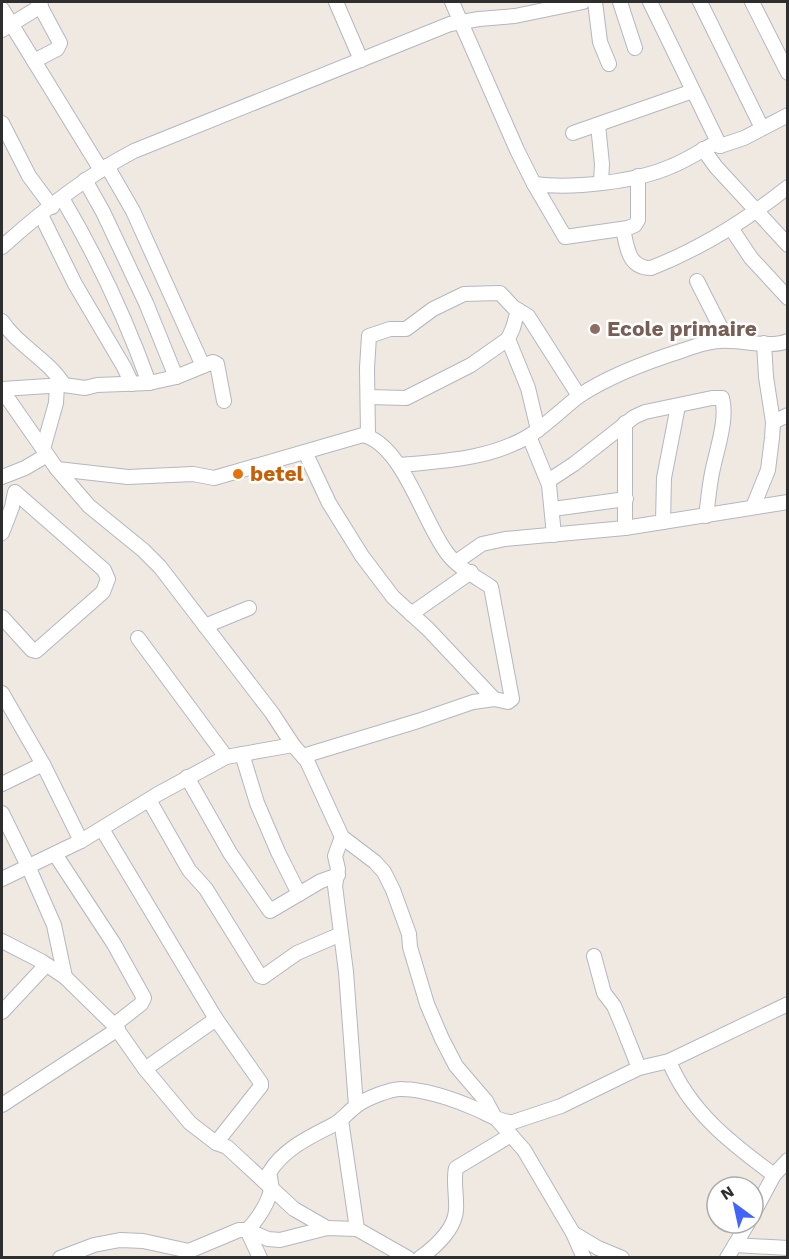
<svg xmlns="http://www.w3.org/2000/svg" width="789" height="1259" font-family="'Work Sans',sans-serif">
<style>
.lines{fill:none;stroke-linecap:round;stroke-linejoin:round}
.minor-casing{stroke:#b4b7c1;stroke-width:16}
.minor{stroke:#fff;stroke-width:14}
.education-dot{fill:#8d6e63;stroke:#fff;stroke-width:2}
.food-dot{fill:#e8710a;stroke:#fff;stroke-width:2}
.labels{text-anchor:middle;stroke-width:5;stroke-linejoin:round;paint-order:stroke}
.education-label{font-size:21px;font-weight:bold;fill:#785e54;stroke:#fff;text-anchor:start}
.food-label{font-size:21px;font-weight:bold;fill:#c56008;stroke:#fff;text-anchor:start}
</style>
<rect width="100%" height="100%" fill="#efe9e1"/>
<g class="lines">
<!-- minor casing -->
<g class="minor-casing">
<g id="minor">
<polyline points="336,2 361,60"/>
<polyline points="452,2 517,150 534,184"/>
<polyline points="595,2 600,42 609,64"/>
<polyline points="620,2 635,48"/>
<polyline points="650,2 720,146"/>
<polyline points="700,2 762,128"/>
<polyline points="752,2 788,73"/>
<polyline points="2,9 101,170"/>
<polyline points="2,30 41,6"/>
<polyline points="34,61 57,49 60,43 38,2"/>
<polyline points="2,123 29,176 52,207"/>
<polyline points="598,125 602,164 601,182"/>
<polyline points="573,133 693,91"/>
<polyline points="703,149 716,167 788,245"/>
<polyline points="107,166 133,211 203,366"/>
<path d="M638,176v44l-3,5 -7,3 -63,9 -31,-53c39,5 102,-2 138,-18 15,-6 28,-15 42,-22l6,2 24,-8 44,-23"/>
<polyline points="85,180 103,212 146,303 176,377"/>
<path d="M62,198c35,59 64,121 87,185"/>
<polyline points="41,215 75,284 124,367 132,384"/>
<polyline points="731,228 751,258 788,298"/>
<path d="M623,229c4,18 5,39 28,39 49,-19 95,-48 137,-81"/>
<path d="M2,247c40,-36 84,-71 132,-96l316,-127 29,-5 36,-3 68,-14"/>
<polyline points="697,281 727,340"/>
<path d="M2,321c16,25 46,38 62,64"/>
<polyline points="508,339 528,388 538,430"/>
<polyline points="2,389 64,385 85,388 97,385 149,383 176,377 213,362 217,364 224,401"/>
<polyline points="2,390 57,469 89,506 143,550 160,567 272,713 293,745 307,761 342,837 375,862 384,872 393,890 409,934 410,947 427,1004 442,1039 456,1066 486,1101 494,1116 524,1150 573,1233 598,1248 622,1258"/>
<polyline points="368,397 406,398 471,365 508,339 513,328 518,310"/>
<polyline points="773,422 788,415"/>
<polyline points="625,423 625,528"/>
<polyline points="368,436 367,368 369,336 390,329 406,329 433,309 464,294 500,293 513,307 528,316 579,396"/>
<polyline points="529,436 549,485 554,535"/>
<polyline points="43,449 56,403 57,385"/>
<polyline points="305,452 329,503 362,556 393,597 428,629 494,699"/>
<path d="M400,465c44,-4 90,-6 129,-29 18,-11 33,-27 50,-40 31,-21 70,-35 105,-46 14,-5 29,-10 45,-9 18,0 41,7 59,0"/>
<path d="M57,469l71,8 65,-3 21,4 149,-43c40,10 60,87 84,118 10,14 29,24 44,34l21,112 -4,3 -14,-3 -21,3 -55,19 -115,35"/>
<polyline points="2,477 25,468 47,455"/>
<path d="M548,481l26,-17 60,-47 11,-5 67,-14h10c6,21 -6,54 -10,75 -3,15 -4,29 -6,43"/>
<polyline points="753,507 768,470 772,438 773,422 766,377 764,343"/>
<polyline points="553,509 626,499"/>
<polyline points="663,522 664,478 678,406"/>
<polyline points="2,533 12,507 15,492 104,570 108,579 103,592 36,651 32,650 2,617"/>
<polyline points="456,562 482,544 505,539 625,528 788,502"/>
<polyline points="411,614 471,572"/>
<polyline points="205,626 249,608"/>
<polyline points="138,638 226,757"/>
<polyline points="2,693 44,766 81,841"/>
<polyline points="242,754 257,803 278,852 299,894"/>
<polyline points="187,777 230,853 270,911 321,881 338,875"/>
<polyline points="2,784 43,764"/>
<polyline points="149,800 189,870 206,889 260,976 263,977 297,953 341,934"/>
<polyline points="2,813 28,866 54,925 65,977"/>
<polyline points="102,829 216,1019 261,1083 261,1086 216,1143"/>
<polyline points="342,837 335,856 338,869 335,886 346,972 356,1106"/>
<polyline points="55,854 114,944 144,998 141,1004 114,1025"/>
<polyline points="2,879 81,841 158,794 226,757 293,745"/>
<polyline points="2,941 41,961 65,977 114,1025 145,1069 190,1123 216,1143 227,1147 294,1209 327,1228"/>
<polyline points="594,956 604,993 614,1006 622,1025 639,1068"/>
<polyline points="2,1012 46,965"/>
<path d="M669,1061c20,50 63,83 105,114"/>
<polyline points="145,1069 216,1019"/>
<polyline points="2,1105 118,1029"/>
<polyline points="341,1120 357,1229"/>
<polyline points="753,1214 774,1175 788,1160"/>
<polyline points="247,1230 268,1239 280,1240 327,1228 357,1229 408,1258"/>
<polyline points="247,1230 260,1258"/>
<polyline points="573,1233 584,1258"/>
<polyline points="735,1245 788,1248"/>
<path d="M60,1258l34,-13 26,-5 23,1 46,10 50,-21h8c9,-8 23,-29 24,-42 1,-4 -1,-10 -2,-15 14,-24 42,-37 66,-49 8,-5 13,-12 21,-18 9,-7 35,-18 47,-17 24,1 50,10 71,19 12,5 27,15 39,14l48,-16 78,-38 30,-7 119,-57"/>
<path d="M420,1258c15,-11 35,-29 36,-48 1,-14 -3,-29 0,-42l55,-33"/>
<polyline points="727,1258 748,1223"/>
</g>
</g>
<!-- minor -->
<use href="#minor" class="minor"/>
</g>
<!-- markers -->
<circle class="education-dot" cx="595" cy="329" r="6"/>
<circle class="food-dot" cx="238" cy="474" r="6"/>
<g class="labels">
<!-- education labels -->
<g class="education-label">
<text x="607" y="336">Ecole primaire</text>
</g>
<!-- food labels -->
<g class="food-label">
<text x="250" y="481">betel</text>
</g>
</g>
<!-- border -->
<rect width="789" height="1259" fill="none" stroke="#2e2e2e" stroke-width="6"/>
<!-- north arrow -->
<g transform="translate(735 1205) rotate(327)"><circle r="28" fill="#ffffff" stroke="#ababab" stroke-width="1.5"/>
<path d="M0-4.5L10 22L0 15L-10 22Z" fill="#4264fb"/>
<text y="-9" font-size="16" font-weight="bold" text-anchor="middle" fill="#2e2e2e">N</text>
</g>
</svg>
